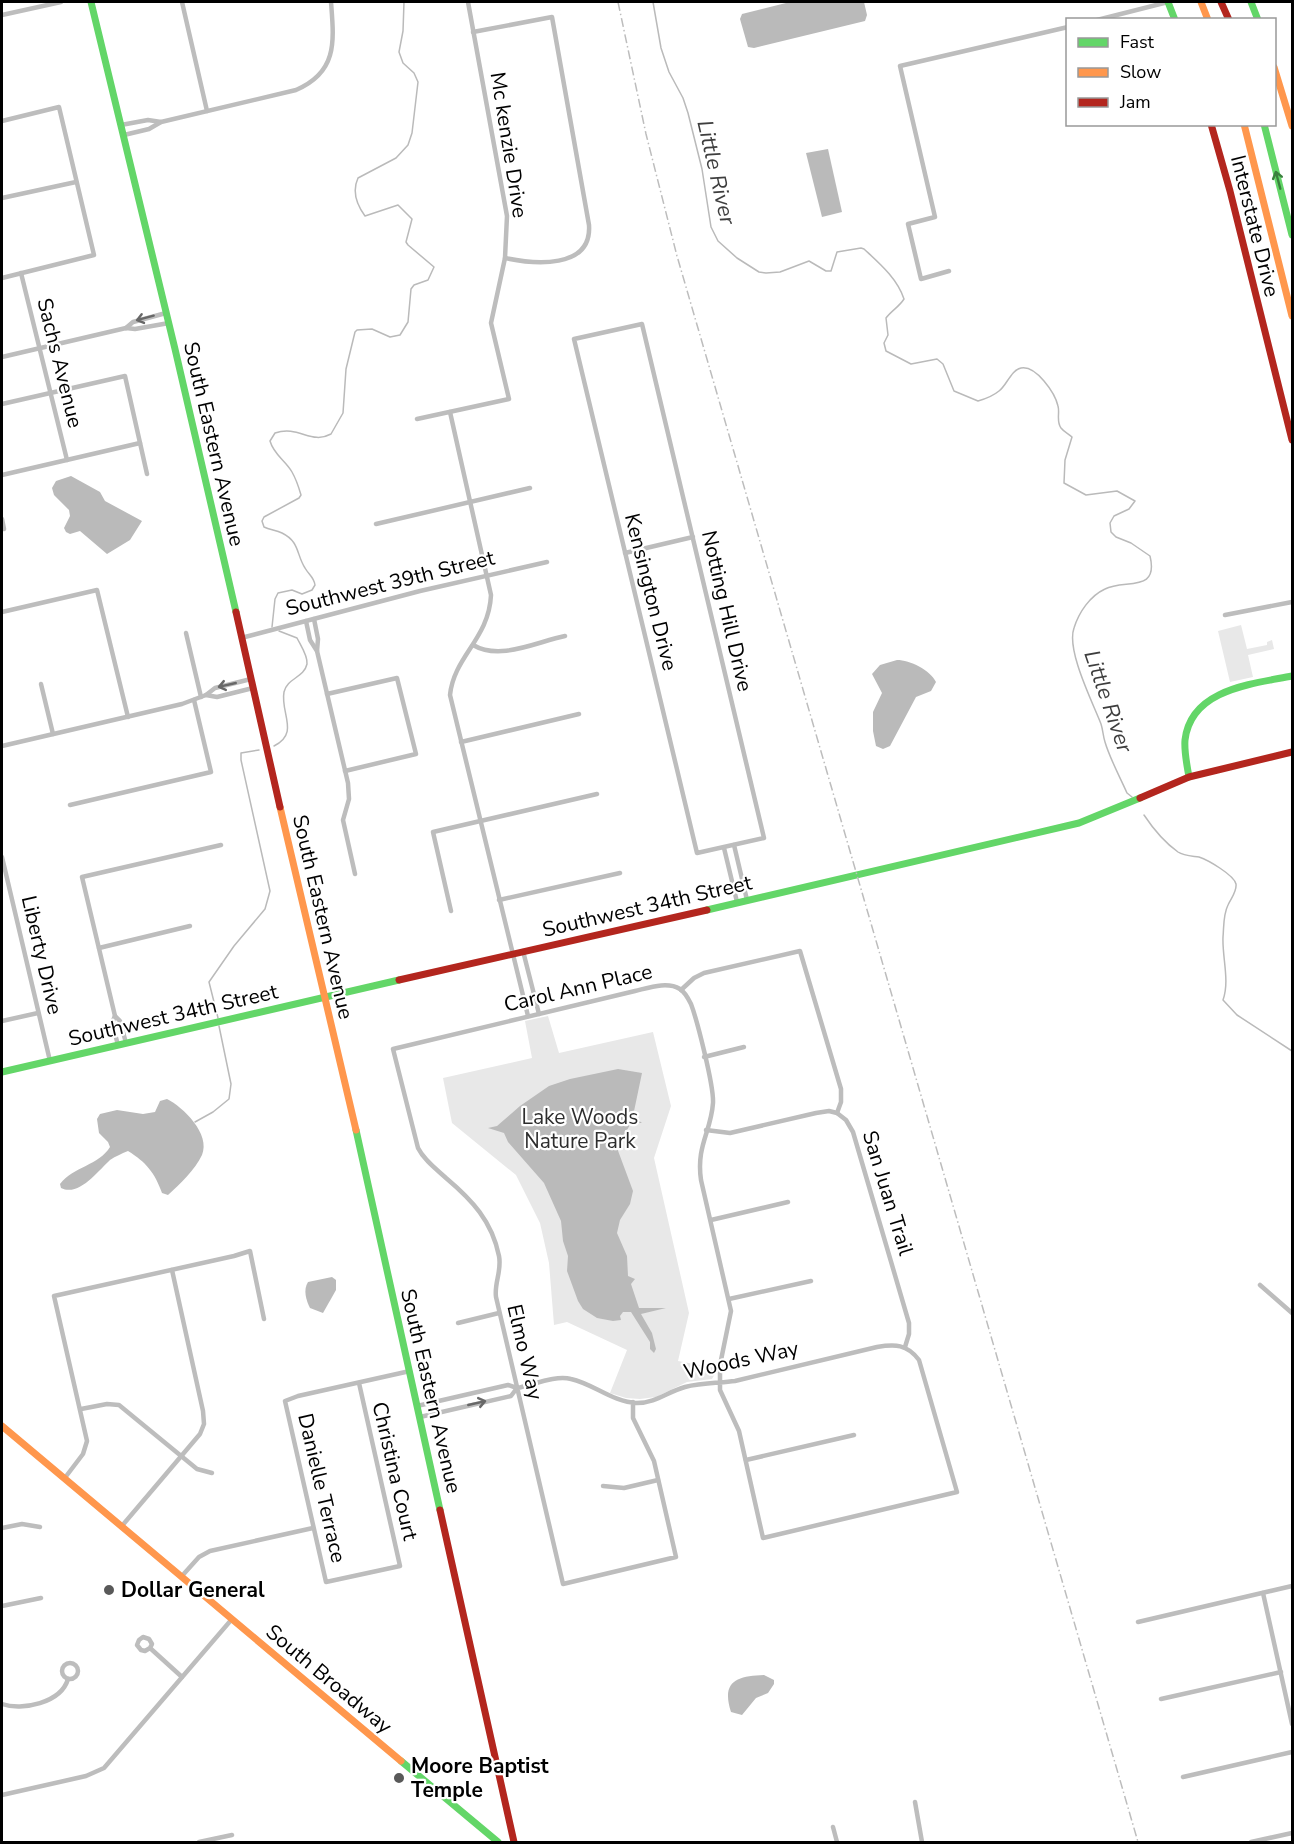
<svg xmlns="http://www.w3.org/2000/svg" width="1294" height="1844" font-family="'Nunito Sans',sans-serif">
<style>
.green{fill:#e8e8e8}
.water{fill:#bababa}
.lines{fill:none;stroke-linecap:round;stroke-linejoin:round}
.stream{stroke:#bababa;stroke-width:1.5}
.street{stroke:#bdbdbd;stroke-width:4.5}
.fast{stroke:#63d668;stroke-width:7}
.slow{stroke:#ff974d;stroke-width:7}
.jam{stroke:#b3261e;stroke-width:7}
.rail{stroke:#bdbdbd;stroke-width:1.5;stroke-dasharray:9 3 1.5 3;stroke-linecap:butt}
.oneway{stroke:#3b803e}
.oneway2{stroke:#686868}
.poi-dot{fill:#595959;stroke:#fff;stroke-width:2}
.labels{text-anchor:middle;stroke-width:4.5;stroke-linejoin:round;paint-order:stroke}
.street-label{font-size:21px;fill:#000;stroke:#fff}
.park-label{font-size:21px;fill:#2d2d2d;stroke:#fff}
.poi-label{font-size:21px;font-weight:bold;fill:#000;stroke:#fff;text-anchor:start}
.water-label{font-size:22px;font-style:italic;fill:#3e3e3e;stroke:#fff}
</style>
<rect width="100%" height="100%" fill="#fff"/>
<!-- green -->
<g class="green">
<polygon points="1241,625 1247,649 1267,645 1267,642 1272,640 1274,649 1248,655 1253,677 1230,682 1218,631"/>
<polygon points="548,1016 559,1053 653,1032 671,1106 654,1158 689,1313 678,1361 716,1368 716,1372 712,1379 687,1382 656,1397 640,1399 626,1398 610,1393 627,1350 567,1322 554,1325 549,1263 540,1223 516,1175 452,1123 443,1078 532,1058 525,1021"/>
</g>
<!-- water -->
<g class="water">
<polygon points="790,2 864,2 867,15 865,21 754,48 748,47 740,19 742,14"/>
<polygon points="828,149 842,212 822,217 806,153"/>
<polygon points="71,476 100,492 105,501 142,521 130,540 107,554 80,531 70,534 66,532 64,528 70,516 69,510 54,495 52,488 56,481"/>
<path d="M897,660c13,0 33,10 39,22l-5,9 -15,6 -26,49 -7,3 -7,-3 -3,-15v-19l9,-19 -10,-19 8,-9z"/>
<polygon points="618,1069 642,1073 633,1116 642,1123 631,1123 617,1148 633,1191 630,1204 620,1220 617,1233 627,1256 628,1276 635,1279 631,1284 639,1308 666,1308 641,1314 652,1333 656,1349 654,1353 650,1349 650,1342 631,1312 623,1312 620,1316 621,1320 613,1321 597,1318 583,1309 578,1301 567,1271 568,1256 563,1241 561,1221 544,1183 508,1142 504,1133 488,1128 497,1126 520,1106 549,1086 570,1079"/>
<path d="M167,1099c16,8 44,35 35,56 -7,15 -22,29 -34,40l-6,-2c-7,-20 -16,-31 -34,-42 -7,3 -12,5 -18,9 -12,11 -31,37 -49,28l-1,-4c13,-17 39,-19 50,-37l-2,-5 -9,-9 -2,-14 3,-5 17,-4 26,4 12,-2 5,-11z"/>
<path d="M332,1277l4,3v10l-13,23 -13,-5c-4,-8 -7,-18 -2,-26z"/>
<path d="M764,1675l10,5v4l-6,9 -12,5 -14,17 -11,-3c-10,-31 6,-36 33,-37z"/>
</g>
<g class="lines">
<!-- stream -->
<g class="stream">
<path d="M653,2l8,46 8,24 14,26 5,15 14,56 9,58 7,14 19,17 22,14 7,1 14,-1 29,-11 17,10h5l6,-19 24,-4 3,1c15,14 33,29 40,50 -5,8 -12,11 -18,19l2,17 -4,8 2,8 25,13 26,-5 6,5 11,27 24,10c7,-2 15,-5 21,-10 8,-6 12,-21 22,-23 15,-3 34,25 37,38 2,7 -2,15 3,22 3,4 8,6 11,9l-7,23 -1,23 22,12 31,-4 18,10 -6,8 -15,7 -4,7 1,9 5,5 15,6 19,13c9,37 -25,23 -45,33 -15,7 -26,23 -31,39 -8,22 19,75 27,96 2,6 2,12 4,18 5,17 15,35 22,51l5,4"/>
<path d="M272,627l3,-28 3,-6 14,-3 10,4 10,-4 3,-5c-1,-8 -6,-10 -10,-17 -9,-14 -5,-26 -23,-35 -6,-3 -12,-3 -18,-6l-2,-6 2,-4 35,-19 2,-3c-2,-7 -5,-16 -9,-23 -7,-12 -18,-17 -22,-31l5,-8c24,-8 36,12 56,1l12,-21 3,-44 9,-37 2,-2 15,-1 18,8 10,-2 8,-13 3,-33 3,-4 14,-5 6,-13 -26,-22 -2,-3 6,-23 -14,-14 -33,11c-8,-11 -13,-25 -7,-38l38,-20 12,-13 4,-12 6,-51 -4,-9 -11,-10 -4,-11 4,-21 1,-29"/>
<path d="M274,746c26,-13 6,-33 10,-54 3,-14 20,-14 23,-28 1,-8 -6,-18 -10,-26l-18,-7"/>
<path d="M1144,815c10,15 20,27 34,37 6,4 15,4 21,5 9,3 35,18 37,27 1,8 -5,14 -8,21 -5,10 -4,21 -5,32 -1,20 7,44 0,63l14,15 55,36"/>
<polyline points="218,1018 209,982 234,946 265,909 270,891 241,760 241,753 259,750"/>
<polyline points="195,1122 213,1112 229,1099 231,1084 219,1026"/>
</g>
<!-- street -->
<g class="street">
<polyline points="182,2 207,111"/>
<polyline points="2,15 61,2"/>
<polyline points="1097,20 1168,2"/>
<path d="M473,32l79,-15 37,208c3,45 -56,39 -84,33"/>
<polyline points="2,121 59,107 94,255 2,278"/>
<polyline points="121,125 148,120 161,122"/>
<path d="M124,135l25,-6 12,-7 135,-32c42,-18 38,-49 35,-88"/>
<polyline points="2,198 76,182"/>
<polyline points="949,271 921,279 908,224 935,217 900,66 1068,27"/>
<polyline points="21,273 67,460"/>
<polygon points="642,324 764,838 697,853 574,339"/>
<polyline points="126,328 133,322 166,313"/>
<polyline points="2,357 126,328 135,329 169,323"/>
<polyline points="2,404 125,376 147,474"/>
<path d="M450,412l41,183c-2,44 -37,61 -41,100l78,321"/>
<polyline points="417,419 509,399 491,323 505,258 507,216 468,2"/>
<polyline points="2,475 140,443"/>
<polyline points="2,519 4,529"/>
<polyline points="376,524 530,488"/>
<polyline points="625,553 693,537"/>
<polyline points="2,612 97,590 128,717"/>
<polyline points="1225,615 1292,602"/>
<polyline points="314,619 318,639 317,651"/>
<polyline points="306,621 310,640 317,651 348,783 349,799 343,820 355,874"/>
<polyline points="186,633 201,697"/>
<polyline points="241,638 420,591 547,562"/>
<path d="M473,645c27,16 63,-3 92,-9"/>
<polyline points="41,684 53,734"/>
<polyline points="327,694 397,678 416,754 345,771"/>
<polyline points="206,695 217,697 253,688"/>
<polyline points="461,742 579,714"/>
<polyline points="2,746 182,704 206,695 215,688 251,679"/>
<polyline points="70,805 211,772 194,700"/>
<polyline points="734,845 747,900"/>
<polyline points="724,848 737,902"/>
<polyline points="2,857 50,1061"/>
<polyline points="499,900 620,873"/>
<polyline points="451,911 433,832 597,794"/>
<polyline points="99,948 190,926"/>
<polyline points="523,951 539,1014"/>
<polyline points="681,990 694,978 704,973 800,951 841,1089 841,1102 837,1113 846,1120 853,1132 909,1323 909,1334 905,1347"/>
<polyline points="115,1016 120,1021 126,1043"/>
<polyline points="2,1021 38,1013"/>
<polyline points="118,1045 112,1023 115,1016 82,877 221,845"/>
<polyline points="704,1057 744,1047"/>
<polyline points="706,1130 730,1133 816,1113 829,1111 837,1113"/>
<polyline points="711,1220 788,1202"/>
<polyline points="1260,1285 1292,1313"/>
<polyline points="729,1299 811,1281"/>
<polyline points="458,1323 499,1313"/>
<polyline points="359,1383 400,1566 326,1582 285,1401 298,1396 410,1371"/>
<path d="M517,1388c16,-3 38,-13 54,-9 23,5 41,23 66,24 19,0 30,-11 48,-16 16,-4 34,-4 50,-6l142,-34c18,-3 30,-3 42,13l38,132 -194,46 -24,-107 -19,-41v-25l11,-54 -30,-131c-5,-34 10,-48 12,-77 1,-17 -16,-83 -22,-99 -3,-6 -6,-12 -11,-15 -13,-8 -32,-1 -45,2l-242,58 25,99c6,12 18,21 28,30 26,22 46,43 53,78 3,15 -5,27 -3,41l67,287 113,-27 -22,-96 -21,-43v-16"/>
<polyline points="417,1406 508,1385 517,1388 511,1396 420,1417"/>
<polyline points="81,1409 107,1404 119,1405 197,1469 212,1473"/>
<polyline points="746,1460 854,1435"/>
<polyline points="64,1479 83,1454 87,1441 54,1296 234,1256 250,1251 264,1319"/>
<polyline points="603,1486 624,1488 658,1480"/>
<polyline points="121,1527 200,1434 204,1424 203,1411 172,1270"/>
<polyline points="2,1528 22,1524 40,1527"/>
<polyline points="181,1577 199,1557 210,1551 313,1528"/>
<polyline points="1263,1593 1292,1724"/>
<polyline points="2,1606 41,1598"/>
<polyline points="1138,1622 1292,1586"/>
<polyline points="150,1648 145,1651 141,1650 137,1645 139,1640 143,1637 149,1639 152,1644 150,1648 182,1677"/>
<circle cx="70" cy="1671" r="8"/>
<polyline points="1161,1699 1281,1672"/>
<path d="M2,1704c20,7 59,-1 66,-25"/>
<polyline points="1183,1777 1292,1752"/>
<polyline points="2,1795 86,1776 104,1768 232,1619"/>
<polyline points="915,1802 922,1842"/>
<polyline points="833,1827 837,1842"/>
<polyline points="199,1842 232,1835"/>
<polyline points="1251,1842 1292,1833"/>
</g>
<!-- fast -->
<g class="fast">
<polyline points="91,2 175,349 236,612"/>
<polyline points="1168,2 1175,20"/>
<polyline points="1251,2 1258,20"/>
<polyline points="1264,124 1292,235"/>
<path d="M1189,777c-2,-12 -5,-25 -4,-37 6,-51 67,-56 107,-64"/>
<polyline points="707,910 1079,823 1140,798"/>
<polyline points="2,1072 399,980"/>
<polyline points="356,1130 440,1510"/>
<polyline points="401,1761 498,1842"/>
</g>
<!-- slow -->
<g class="slow">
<polyline points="1201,2 1208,20"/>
<polyline points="1274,67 1292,126"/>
<polyline points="1244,124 1292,316"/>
<polyline points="280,807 356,1130"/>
<polyline points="2,1426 401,1761"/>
</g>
<!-- jam -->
<g class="jam">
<polyline points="1221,2 1229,20"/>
<polyline points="1211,124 1230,191 1292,440"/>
<polyline points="236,612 280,807"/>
<polyline points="1140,798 1189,777 1292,752"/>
<polyline points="399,980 707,910"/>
<polyline points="440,1510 514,1842"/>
</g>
<!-- rail -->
<polyline class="rail" points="618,2 646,134 677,256 1138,1842"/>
</g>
<!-- one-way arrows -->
<defs><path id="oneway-shaft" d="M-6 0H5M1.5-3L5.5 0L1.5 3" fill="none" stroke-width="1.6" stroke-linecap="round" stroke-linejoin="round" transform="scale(1.5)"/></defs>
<use class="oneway" href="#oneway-shaft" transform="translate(1278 180) rotate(-105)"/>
<g class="oneway2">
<use href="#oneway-shaft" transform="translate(145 318) rotate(165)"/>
<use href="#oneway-shaft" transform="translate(227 685) rotate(167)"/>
<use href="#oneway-shaft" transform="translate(477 1403) rotate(-13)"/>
</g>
<!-- markers -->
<g class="poi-dot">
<circle cx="109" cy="1590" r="6"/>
<circle cx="399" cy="1778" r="6"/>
</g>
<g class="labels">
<!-- street labels -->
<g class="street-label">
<text transform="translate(509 145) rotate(81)" y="7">Mc kenzie Drive</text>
<text transform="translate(1255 226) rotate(76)" y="7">Interstate Drive</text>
<text transform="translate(60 363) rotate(76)" y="7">Sachs Avenue</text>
<text transform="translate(214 444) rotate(77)" y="7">South Eastern Avenue</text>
<text transform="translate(390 583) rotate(-14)" y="7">Southwest 39th Street</text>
<text transform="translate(651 592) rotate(76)" y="7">Kensington Drive</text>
<text transform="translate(727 611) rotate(77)" y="7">Notting Hill Drive</text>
<text transform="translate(647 906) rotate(-13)" y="7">Southwest 34th Street</text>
<text transform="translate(323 917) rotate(77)" y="7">South Eastern Avenue</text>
<text transform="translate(42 955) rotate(77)" y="7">Liberty Drive</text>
<text transform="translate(578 988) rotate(-13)" y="7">Carol Ann Place</text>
<text transform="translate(173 1015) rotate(-13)" y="7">Southwest 34th Street</text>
<text transform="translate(888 1193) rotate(73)" y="7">San Juan Trail</text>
<text transform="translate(525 1352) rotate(77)" y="7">Elmo Way</text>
<text transform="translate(741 1360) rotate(-12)" y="7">Woods Way</text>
<text transform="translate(431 1391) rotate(77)" y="7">South Eastern Avenue</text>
<text transform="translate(395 1471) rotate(77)" y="7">Christina Court</text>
<text transform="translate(322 1488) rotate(77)" y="7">Danielle Terrace</text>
<text transform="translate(329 1679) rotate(40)" y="7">South Broadway</text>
</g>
<!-- park labels -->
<g class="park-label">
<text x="580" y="1124">Lake Woods<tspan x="580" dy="24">Nature Park</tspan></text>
</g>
<!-- poi labels -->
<g class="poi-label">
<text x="121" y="1597">Dollar General</text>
<text x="411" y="1773">Moore Baptist<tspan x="411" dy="24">Temple</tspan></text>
</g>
<!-- water labels -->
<g class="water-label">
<text transform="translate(717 172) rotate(77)" y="8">Little River</text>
<text transform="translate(1109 701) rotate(71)" y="8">Little River</text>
</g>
</g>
<!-- border -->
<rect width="1294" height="1844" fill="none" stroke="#000000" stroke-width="6"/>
<!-- legend -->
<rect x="1066" y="18" width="210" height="108" fill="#ffffff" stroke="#999999" stroke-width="1.5"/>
<rect x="1078" y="38" width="30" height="9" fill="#63d668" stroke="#999999" stroke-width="1.5"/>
<text x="1120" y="48" font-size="18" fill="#000000">Fast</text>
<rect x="1078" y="68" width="30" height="9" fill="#ff974d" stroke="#999999" stroke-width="1.5"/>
<text x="1120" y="78" font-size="18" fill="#000000">Slow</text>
<rect x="1078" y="98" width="30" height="9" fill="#b3261e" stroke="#999999" stroke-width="1.5"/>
<text x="1120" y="108" font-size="18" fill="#000000">Jam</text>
</svg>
